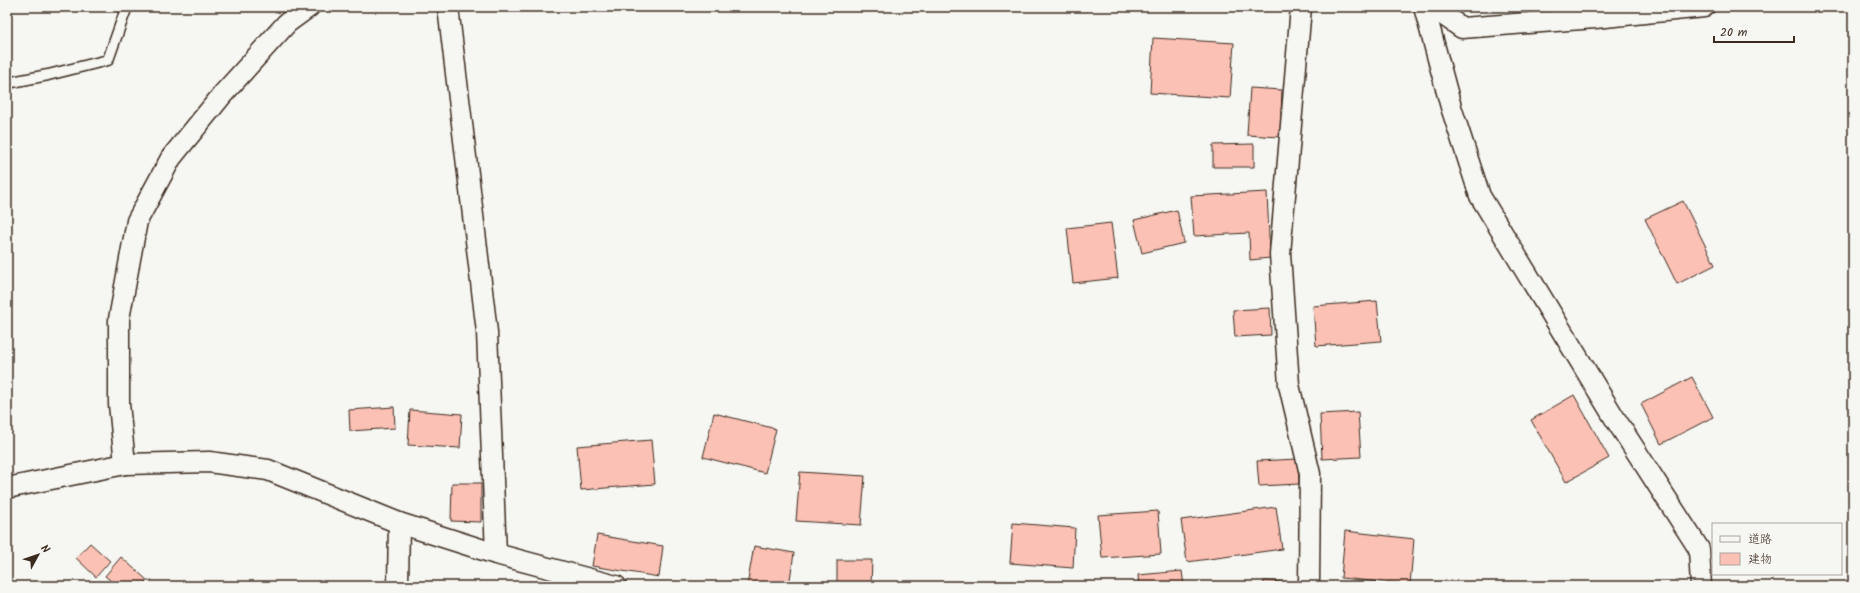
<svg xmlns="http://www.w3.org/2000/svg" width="1860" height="593" font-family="Kalam,'Klee One',sans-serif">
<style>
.building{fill:#fbc1b4;stroke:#3b2a1e}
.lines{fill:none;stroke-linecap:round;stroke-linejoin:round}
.service-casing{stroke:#3b2a1e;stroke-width:13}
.minor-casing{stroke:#3b2a1e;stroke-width:23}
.service{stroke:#f6f6f2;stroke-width:10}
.minor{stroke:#f6f6f2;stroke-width:20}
</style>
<rect width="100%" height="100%" fill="#f6f6f2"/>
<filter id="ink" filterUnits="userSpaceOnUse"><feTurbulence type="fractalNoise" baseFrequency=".025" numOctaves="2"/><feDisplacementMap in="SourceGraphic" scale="8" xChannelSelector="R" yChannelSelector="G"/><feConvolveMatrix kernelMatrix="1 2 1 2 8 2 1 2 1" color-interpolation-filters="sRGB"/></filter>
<g filter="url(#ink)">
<!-- building -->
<g class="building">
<polygon points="1153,38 1234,43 1230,98 1150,93"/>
<polygon points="1250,88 1282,90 1280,137 1247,135"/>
<polygon points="1254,144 1254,167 1213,167 1213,145"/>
<polygon points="1267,192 1270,258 1250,260 1249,233 1194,236 1191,196"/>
<polygon points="1683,201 1715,265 1677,284 1645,219"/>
<polygon points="1177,210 1184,243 1142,253 1134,220"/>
<polygon points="1111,223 1118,278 1073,283 1067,228"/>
<polygon points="1377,301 1381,341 1316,346 1313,306"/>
<polygon points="1270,308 1271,335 1235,337 1233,310"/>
<polygon points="1692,377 1713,417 1661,444 1641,404"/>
<polygon points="1574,395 1609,458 1566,482 1531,420"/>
<polygon points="394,407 395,428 350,431 349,410"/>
<polygon points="410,410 462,414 460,448 408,445"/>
<polygon points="1358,412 1361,457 1322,459 1320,414"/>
<polygon points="714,413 776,429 765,473 703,457"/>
<polygon points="651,440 655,484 581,490 577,446"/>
<polygon points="1298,459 1299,484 1259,486 1257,461"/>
<polygon points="800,472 865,476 861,525 796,521"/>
<polygon points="452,483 481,483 481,522 451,521"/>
<polygon points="1276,507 1282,549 1187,562 1181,520"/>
<polygon points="1158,511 1161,554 1102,558 1098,515"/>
<polygon points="1013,523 1075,528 1073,568 1010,563"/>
<polygon points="1345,531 1414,539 1410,585 1341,578"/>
<polygon points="597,535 663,546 659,577 592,566"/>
<polygon points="90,543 110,561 96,577 76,558"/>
<polygon points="754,546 794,553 789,586 747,586"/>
<polygon points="121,557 147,580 141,586 117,586 105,576"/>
<polygon points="837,560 872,560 871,586 837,586"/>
<polygon points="1182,571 1184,586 1139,586 1138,575"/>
<polygon points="1264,581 1298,583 1298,586 1263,586"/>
</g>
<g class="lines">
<!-- service casing -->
<g class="service-casing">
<polyline id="service" points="7,83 48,75 108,60 126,9 125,7"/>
</g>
<!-- minor casing -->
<g class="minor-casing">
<g id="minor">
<polyline points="448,7 487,332 496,554"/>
<polyline points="1301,7 1280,254 1289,385 1310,474 1309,586"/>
<polyline points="1424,7 1451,107 1480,196 1614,417 1699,549 1701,586"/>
<polyline points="1432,7 1462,28 1595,18 1704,7"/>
<polyline points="125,464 119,404 119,319 137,221 171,158 223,94 287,23 309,7"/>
<polyline points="7,488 125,464 209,462 268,470 399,523 496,554 616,586"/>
<polyline points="398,586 399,523"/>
</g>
</g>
<!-- service -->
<use href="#service" class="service"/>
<!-- minor -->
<use href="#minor" class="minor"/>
</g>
</g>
<!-- margin -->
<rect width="1860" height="593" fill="none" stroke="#f6f6f2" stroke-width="24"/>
<rect x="12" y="12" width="1836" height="569" fill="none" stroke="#3b2a1e" stroke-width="1.5" filter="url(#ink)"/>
<!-- legend -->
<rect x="1712" y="523" width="130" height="52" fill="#f6f6f2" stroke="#aba49d"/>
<rect x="1720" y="536" width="20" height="6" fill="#f6f6f2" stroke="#aba49d"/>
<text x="1748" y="543" font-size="12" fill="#3b2a1e">道路</text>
<rect x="1720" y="553" width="20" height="12" fill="#fbc1b4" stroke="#aba49d"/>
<text x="1748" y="563" font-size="12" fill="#3b2a1e">建物</text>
<!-- north arrow -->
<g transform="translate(38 555) rotate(50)" stroke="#f6f6f2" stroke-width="3" paint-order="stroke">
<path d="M0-3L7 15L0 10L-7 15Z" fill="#3b2a1e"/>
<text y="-6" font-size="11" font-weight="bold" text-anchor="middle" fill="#3b2a1e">N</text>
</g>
<!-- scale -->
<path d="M1714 36v6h80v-6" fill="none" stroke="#3b2a1e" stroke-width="2"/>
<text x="1720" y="36" font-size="12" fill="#3b2a1e" stroke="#f6f6f2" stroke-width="3" paint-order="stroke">20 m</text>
</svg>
